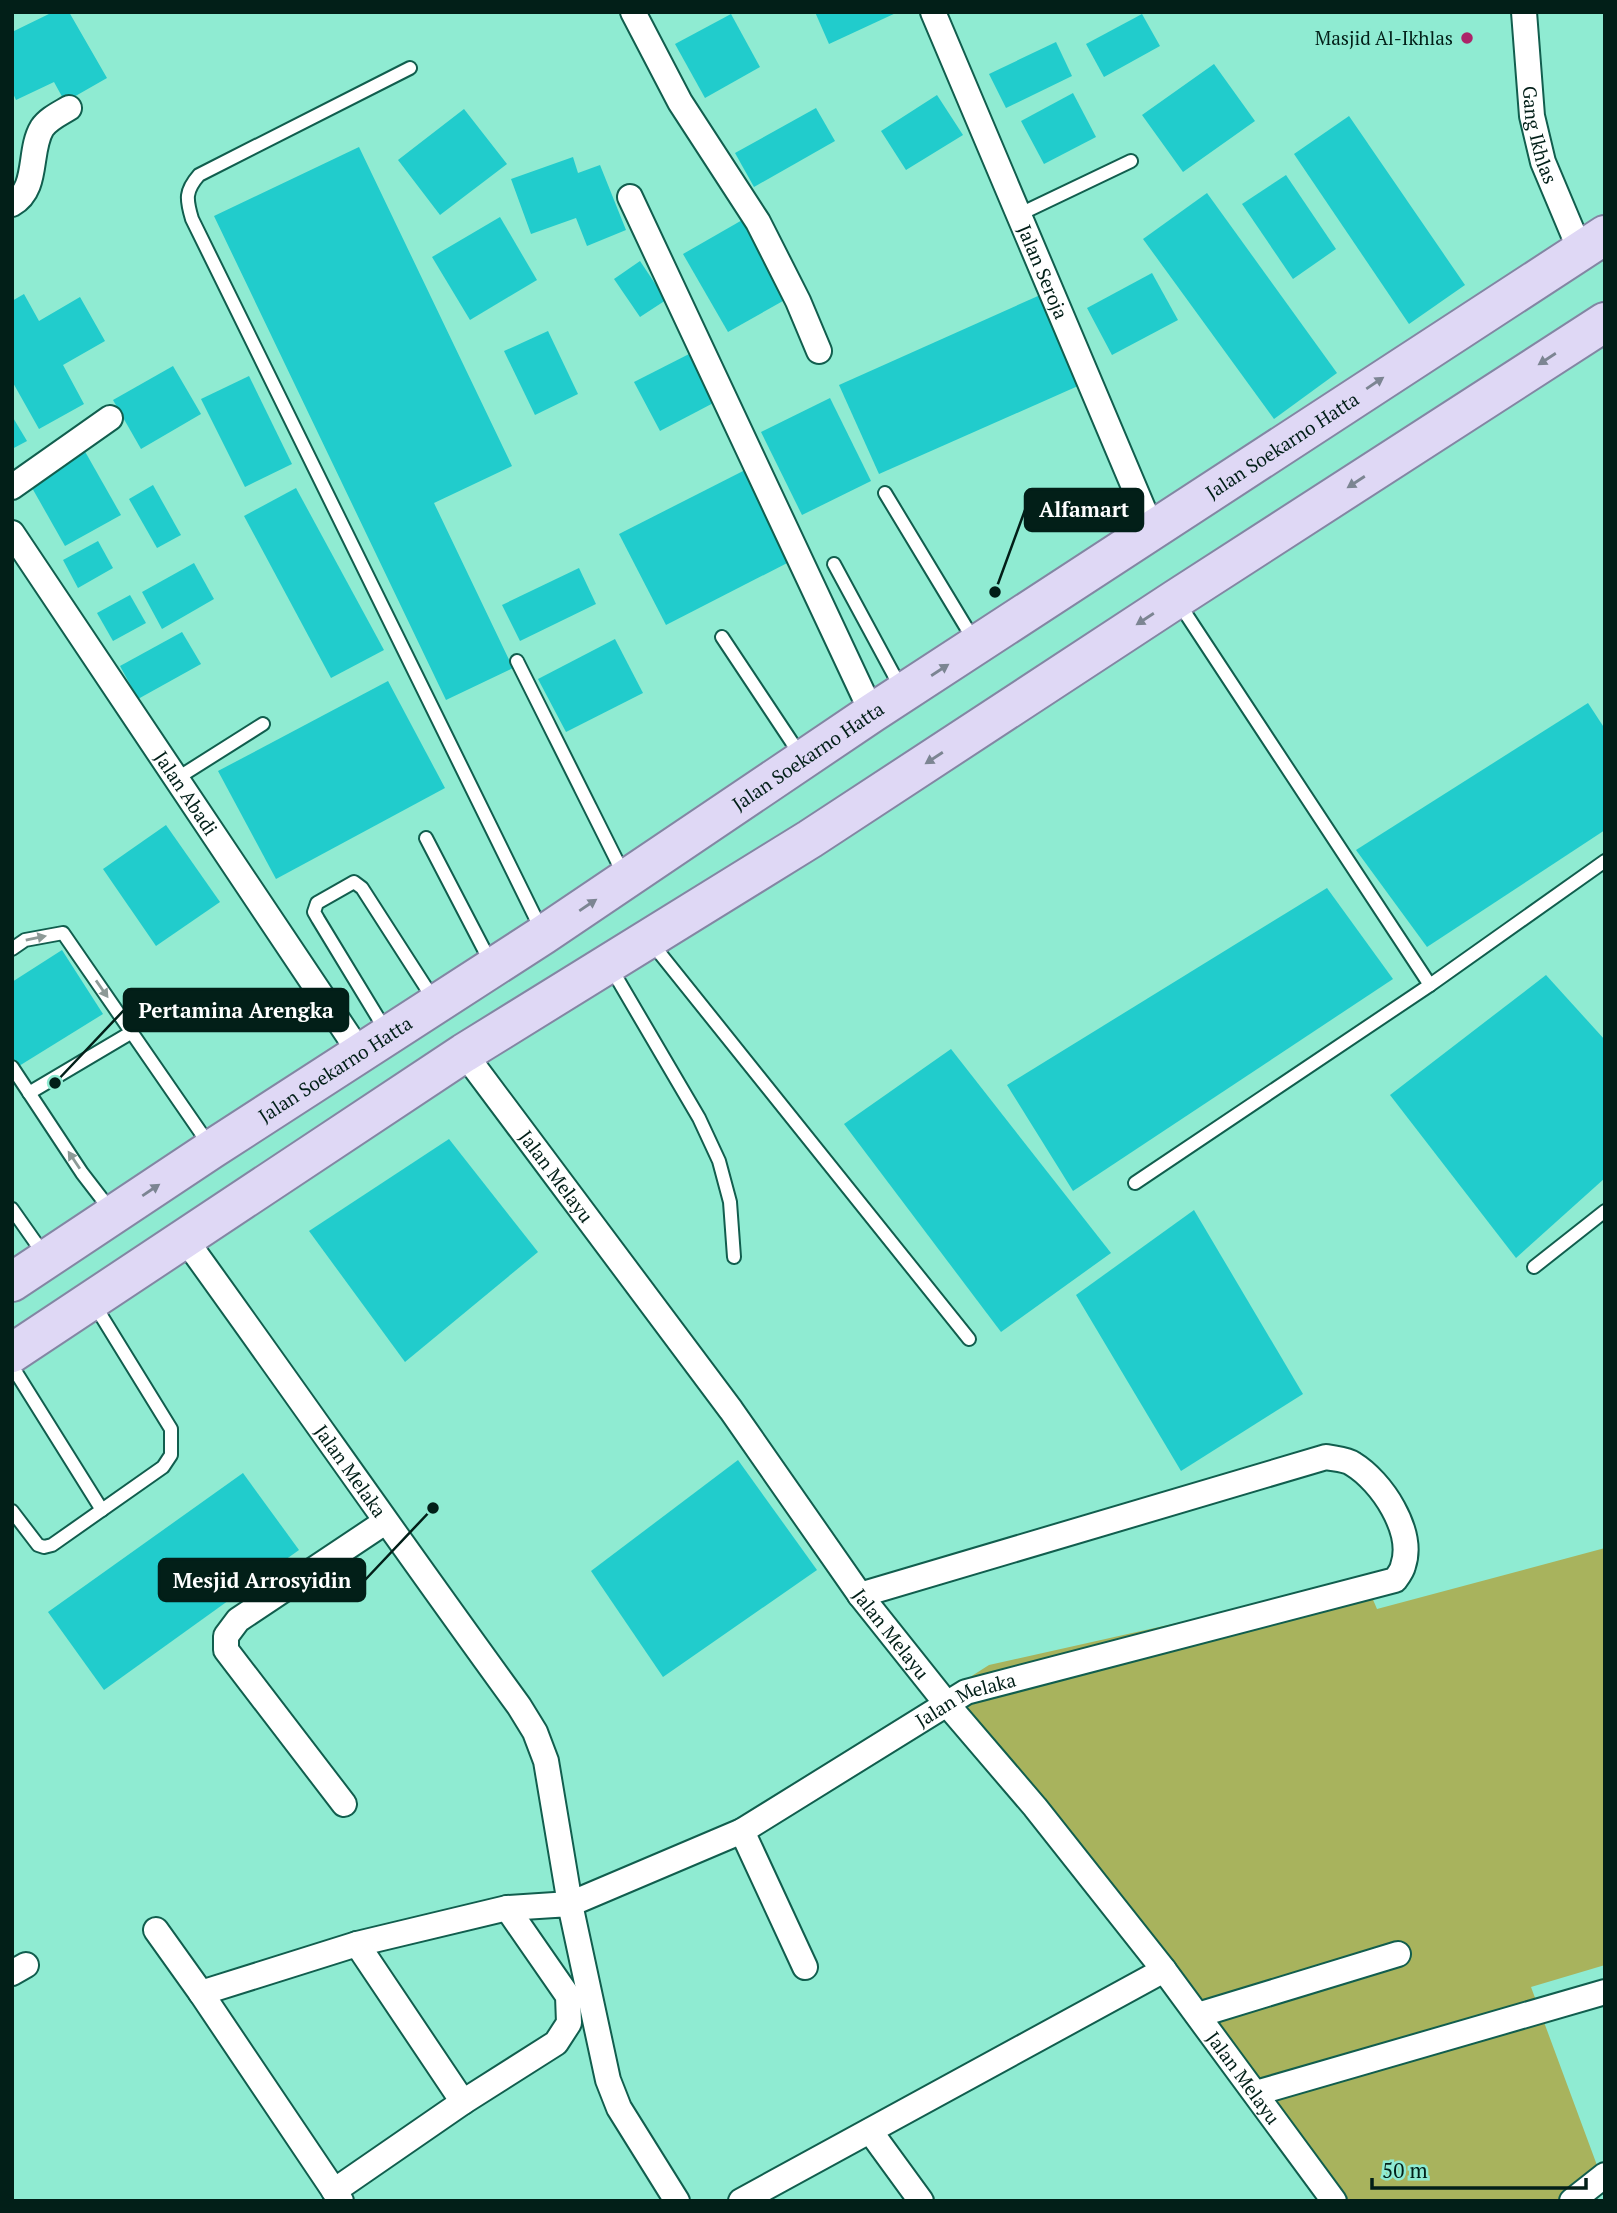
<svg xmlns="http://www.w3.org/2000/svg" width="1617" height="2213" font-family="'PT Serif',serif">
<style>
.green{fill:#a8b35d}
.building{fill:#21cccc}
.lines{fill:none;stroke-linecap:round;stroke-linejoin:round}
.lane-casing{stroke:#115e4e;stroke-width:16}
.street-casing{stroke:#115e4e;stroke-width:28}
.primary-casing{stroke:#8386a3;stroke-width:42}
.lane{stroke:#fff;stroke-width:12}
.street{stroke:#fff;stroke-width:24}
.primary{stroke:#dfd8f5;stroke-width:38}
.oneway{fill:#7c8592}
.oneway2{fill:#8d9a97}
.poi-dot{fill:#ac2469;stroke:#8febd2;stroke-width:2.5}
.labels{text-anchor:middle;stroke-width:5;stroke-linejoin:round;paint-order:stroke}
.poi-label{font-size:19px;fill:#021f18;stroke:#8febd2;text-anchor:end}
.street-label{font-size:19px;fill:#021f18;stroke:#8febd2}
.leader{fill:none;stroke:#021f18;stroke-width:2.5}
.callout-dot{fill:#021f18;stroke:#8febd2;stroke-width:2.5}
.callout{fill:#021f18;stroke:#021f18;stroke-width:2.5}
.callout-label{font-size:21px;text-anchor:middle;font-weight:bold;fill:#fff}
</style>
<rect width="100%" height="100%" fill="#8febd2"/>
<!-- green -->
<polygon class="green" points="1605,1548 1605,1965 1531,1987 1598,2168 1559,2201 1345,2201 945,1693 989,1665 1365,1581 1377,1609"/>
<!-- building -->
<g class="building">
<polygon points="53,12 69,12 107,78 65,102 54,82 16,100 12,91 12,32"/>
<polygon points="815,12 898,12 829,44"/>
<polygon points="731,14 760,67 705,98 675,44"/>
<polygon points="1142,14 1160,46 1104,77 1086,44"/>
<polygon points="1056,42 1072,76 1006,108 989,74"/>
<polygon points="1214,64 1255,121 1183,172 1142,115"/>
<polygon points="1073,93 1096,137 1044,164 1021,121"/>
<polygon points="937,95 963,135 906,170 881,131"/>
<polygon points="816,108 835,141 754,187 735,153"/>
<polygon points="464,109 507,164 440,215 398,160"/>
<polygon points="1349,116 1465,285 1409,324 1294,154"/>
<polygon points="359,147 512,466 434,503 513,668 446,700 214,216"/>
<polygon points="573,157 578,173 600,165 626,230 587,246 576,218 531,234 511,179"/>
<polygon points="1286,175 1336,249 1293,279 1242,204"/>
<polygon points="1207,193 1337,373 1274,419 1143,239"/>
<polygon points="500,217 537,280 470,320 432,257"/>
<polygon points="744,219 790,297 728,332 683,254"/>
<polygon points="640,261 666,300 640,317 614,279"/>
<polygon points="1152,273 1178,320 1112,355 1087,308"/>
<polygon points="1047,292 1087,382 879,474 839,385"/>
<polygon points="24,294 39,321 80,297 105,341 63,365 84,404 39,429 12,381 12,301"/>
<polygon points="548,331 578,394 535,415 504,351"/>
<polygon points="693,352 719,400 660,431 634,382"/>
<polygon points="173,366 201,414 141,449 113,400"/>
<polygon points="249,376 292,464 245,487 201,399"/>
<polygon points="830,398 871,481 802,515 761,432"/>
<polygon points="12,416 27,441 12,449"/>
<polygon points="83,448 121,515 65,546 27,479"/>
<polygon points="749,468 795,559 666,625 619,534"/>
<polygon points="153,485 181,535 157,548 129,499"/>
<polygon points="296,488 384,650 331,678 244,516"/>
<polygon points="98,541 113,568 78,588 63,560"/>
<polygon points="194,563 214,599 162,629 142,592"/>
<polygon points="579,568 596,604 520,641 502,605"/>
<polygon points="130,595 146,623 113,641 97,613"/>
<polygon points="182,632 201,664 138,699 120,666"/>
<polygon points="615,639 643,693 566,732 538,679"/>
<polygon points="388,681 445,788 276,879 218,771"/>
<polygon points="1588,703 1605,729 1605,830 1427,947 1356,850"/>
<polygon points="166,825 220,902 156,946 103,869"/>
<polygon points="1327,888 1393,979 1073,1191 1007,1085"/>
<polygon points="62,950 103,1014 19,1066 12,1057 12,982"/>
<polygon points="1546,975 1605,1040 1605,1178 1516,1258 1390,1095"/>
<polygon points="951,1049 1111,1253 1001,1332 844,1124"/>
<polygon points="449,1139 538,1252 405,1362 309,1231"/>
<polygon points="1194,1210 1303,1394 1181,1471 1076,1295"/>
<polygon points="738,1460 817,1570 663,1677 591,1571"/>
<polygon points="243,1473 299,1550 104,1690 48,1612"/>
</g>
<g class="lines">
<!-- lane casing -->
<g class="lane-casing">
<g id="lane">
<path d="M410,68l-211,107c-14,16 -13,24 -7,44l350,712"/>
<polyline points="1018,215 1131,161"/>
<polyline points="885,493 975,642"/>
<polyline points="834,564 902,690"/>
<polyline points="1178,602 1430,985 1605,861"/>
<polyline points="722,637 801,756"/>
<polyline points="517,661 625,877"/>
<polyline points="176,779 263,724"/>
<polyline points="426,838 491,963"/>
<polyline points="650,941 969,1339"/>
<polyline points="12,949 25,940 63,933 210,1146"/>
<polyline points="611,968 699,1118 719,1161 730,1202 734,1257"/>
<polyline points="386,1031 318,919 314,912 317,903 354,882 362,888 434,1000"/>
<polyline points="12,1067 82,1173 112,1212"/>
<polyline points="29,1093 132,1032"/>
<polyline points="1135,1183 1430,985"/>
<polyline points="12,1209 45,1256"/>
<polyline points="1534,1267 1605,1211"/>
<polyline points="12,1366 102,1510"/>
<polyline points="12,1511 38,1545 44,1547 52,1545 163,1467 171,1455 171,1429 94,1304"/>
</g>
</g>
<!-- street casing -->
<g class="street-casing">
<g id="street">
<polyline points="633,12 680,102 758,222 798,301 819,351"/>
<path id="s1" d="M933,12l220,520"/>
<path id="s2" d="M1524,12l8,104 11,46 37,88"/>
<polyline points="630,197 872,713"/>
<path d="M12,204c27,-15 16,-53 30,-76 6,-9 17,-14 27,-20"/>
<polyline points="12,487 110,418"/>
<path id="s3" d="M12,533l348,520"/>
<path id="s4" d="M464,1053l267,357 129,185 86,108 89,104 129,163 170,231"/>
<path id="s5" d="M185,1239c112,155 221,312 334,467l16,26 11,29 24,143 172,-73 224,-139 429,-112c3,-4 7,-9 8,-14 12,-35 -22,-85 -50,-102 -7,-5 -18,-5 -27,-7l-466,138"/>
<polyline points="344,1804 226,1650 226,1636 238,1620 385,1522"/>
<polyline points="742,1831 805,1967"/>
<polyline points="156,1930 201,1993 341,2201"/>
<polyline points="357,1944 463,2102"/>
<polyline points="12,1973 26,1965"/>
<polyline points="201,1993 357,1944 507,1908 570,1904 608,2080 619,2108 677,2201"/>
<polyline points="1198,2015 1398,1954"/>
<polyline points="1256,2093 1605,1992"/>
<polyline points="870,2131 921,2201"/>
<polyline points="334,2191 463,2102 556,2043 569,2023 568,1996 507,1908"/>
<polyline points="741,2201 1164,1970"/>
<polyline points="1572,2201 1605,2175"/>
</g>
</g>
<!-- primary casing -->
<g class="primary-casing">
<g id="primary">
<path id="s6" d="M12,1282l200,-133 331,-214 329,-222 733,-478"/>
<polyline points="12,1353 464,1053 810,839 1176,599 1605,322"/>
</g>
</g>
<!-- lane -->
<use href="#lane" class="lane"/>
<!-- street -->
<use href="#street" class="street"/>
<!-- primary -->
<use href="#primary" class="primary"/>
</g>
<!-- one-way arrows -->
<defs><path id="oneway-solid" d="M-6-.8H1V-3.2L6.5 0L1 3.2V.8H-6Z" transform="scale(1.75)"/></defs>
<g class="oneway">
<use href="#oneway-solid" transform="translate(1547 359) rotate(147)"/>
<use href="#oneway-solid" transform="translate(1375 383) rotate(-34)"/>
<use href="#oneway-solid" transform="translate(1356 482) rotate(147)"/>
<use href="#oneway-solid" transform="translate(1145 619) rotate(147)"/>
<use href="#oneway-solid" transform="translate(940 670) rotate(-33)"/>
<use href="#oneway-solid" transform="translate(934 758) rotate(147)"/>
<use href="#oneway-solid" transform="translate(588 905) rotate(-34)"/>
<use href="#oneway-solid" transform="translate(151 1190) rotate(-34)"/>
</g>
<g class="oneway2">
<use href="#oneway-solid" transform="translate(36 938) rotate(-12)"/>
<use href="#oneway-solid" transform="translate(102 989) rotate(55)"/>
<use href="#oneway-solid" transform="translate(74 1160) rotate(-124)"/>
</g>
<!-- markers -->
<circle class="poi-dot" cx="1467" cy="38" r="7"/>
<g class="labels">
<!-- poi labels -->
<g class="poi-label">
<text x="1453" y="45">Masjid Al-Ikhlas</text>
</g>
<!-- street labels -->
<g class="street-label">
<text dy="7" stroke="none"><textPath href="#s2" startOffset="124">Gang Ikhlas</textPath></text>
<text dy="7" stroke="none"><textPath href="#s1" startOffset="282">Jalan Seroja</textPath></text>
<text dy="7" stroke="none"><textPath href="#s6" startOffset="1521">Jalan Soekarno Hatta</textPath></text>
<text dy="7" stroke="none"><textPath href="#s6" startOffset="954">Jalan Soekarno Hatta</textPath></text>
<text dy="7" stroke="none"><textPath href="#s3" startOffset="313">Jalan Abadi</textPath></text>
<text dy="7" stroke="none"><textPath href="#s6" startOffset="387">Jalan Soekarno Hatta</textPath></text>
<text dy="7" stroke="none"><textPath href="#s4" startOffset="154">Jalan Melayu</textPath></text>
<text dy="7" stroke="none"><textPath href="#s5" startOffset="285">Jalan Melaka</textPath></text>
<text dy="7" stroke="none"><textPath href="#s4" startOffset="721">Jalan Melayu</textPath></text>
<text dy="7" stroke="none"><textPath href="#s5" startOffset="1228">Jalan Melaka</textPath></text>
<text dy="7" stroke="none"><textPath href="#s4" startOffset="1288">Jalan Melayu</textPath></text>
</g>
</g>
<!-- callouts -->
<path class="leader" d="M995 592L1025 510M55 1083L124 1010M433 1508L365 1580"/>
<g class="callout-dot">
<circle cx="995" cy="592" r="7"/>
<circle cx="55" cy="1083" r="7"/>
<circle cx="433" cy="1508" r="7"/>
</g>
<g class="callout">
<rect x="1025" y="489" width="118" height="42" rx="7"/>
<rect x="124" y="989" width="224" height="42" rx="7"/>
<rect x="159" y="1559" width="206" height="42" rx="7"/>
</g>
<g class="callout-label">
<text x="1084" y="517">Alfamart</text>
<text x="236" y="1018">Pertamina Arengka</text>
<text x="262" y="1588">Mesjid Arrosyidin</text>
</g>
<!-- border -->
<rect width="1617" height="2213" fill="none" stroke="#021f18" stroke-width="28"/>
<!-- scale -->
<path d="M1372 2178v10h214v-10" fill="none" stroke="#021f18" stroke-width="3.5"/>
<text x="1382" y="2178" font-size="21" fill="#021f18" stroke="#8febd2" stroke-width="5" paint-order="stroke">50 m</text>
</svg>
